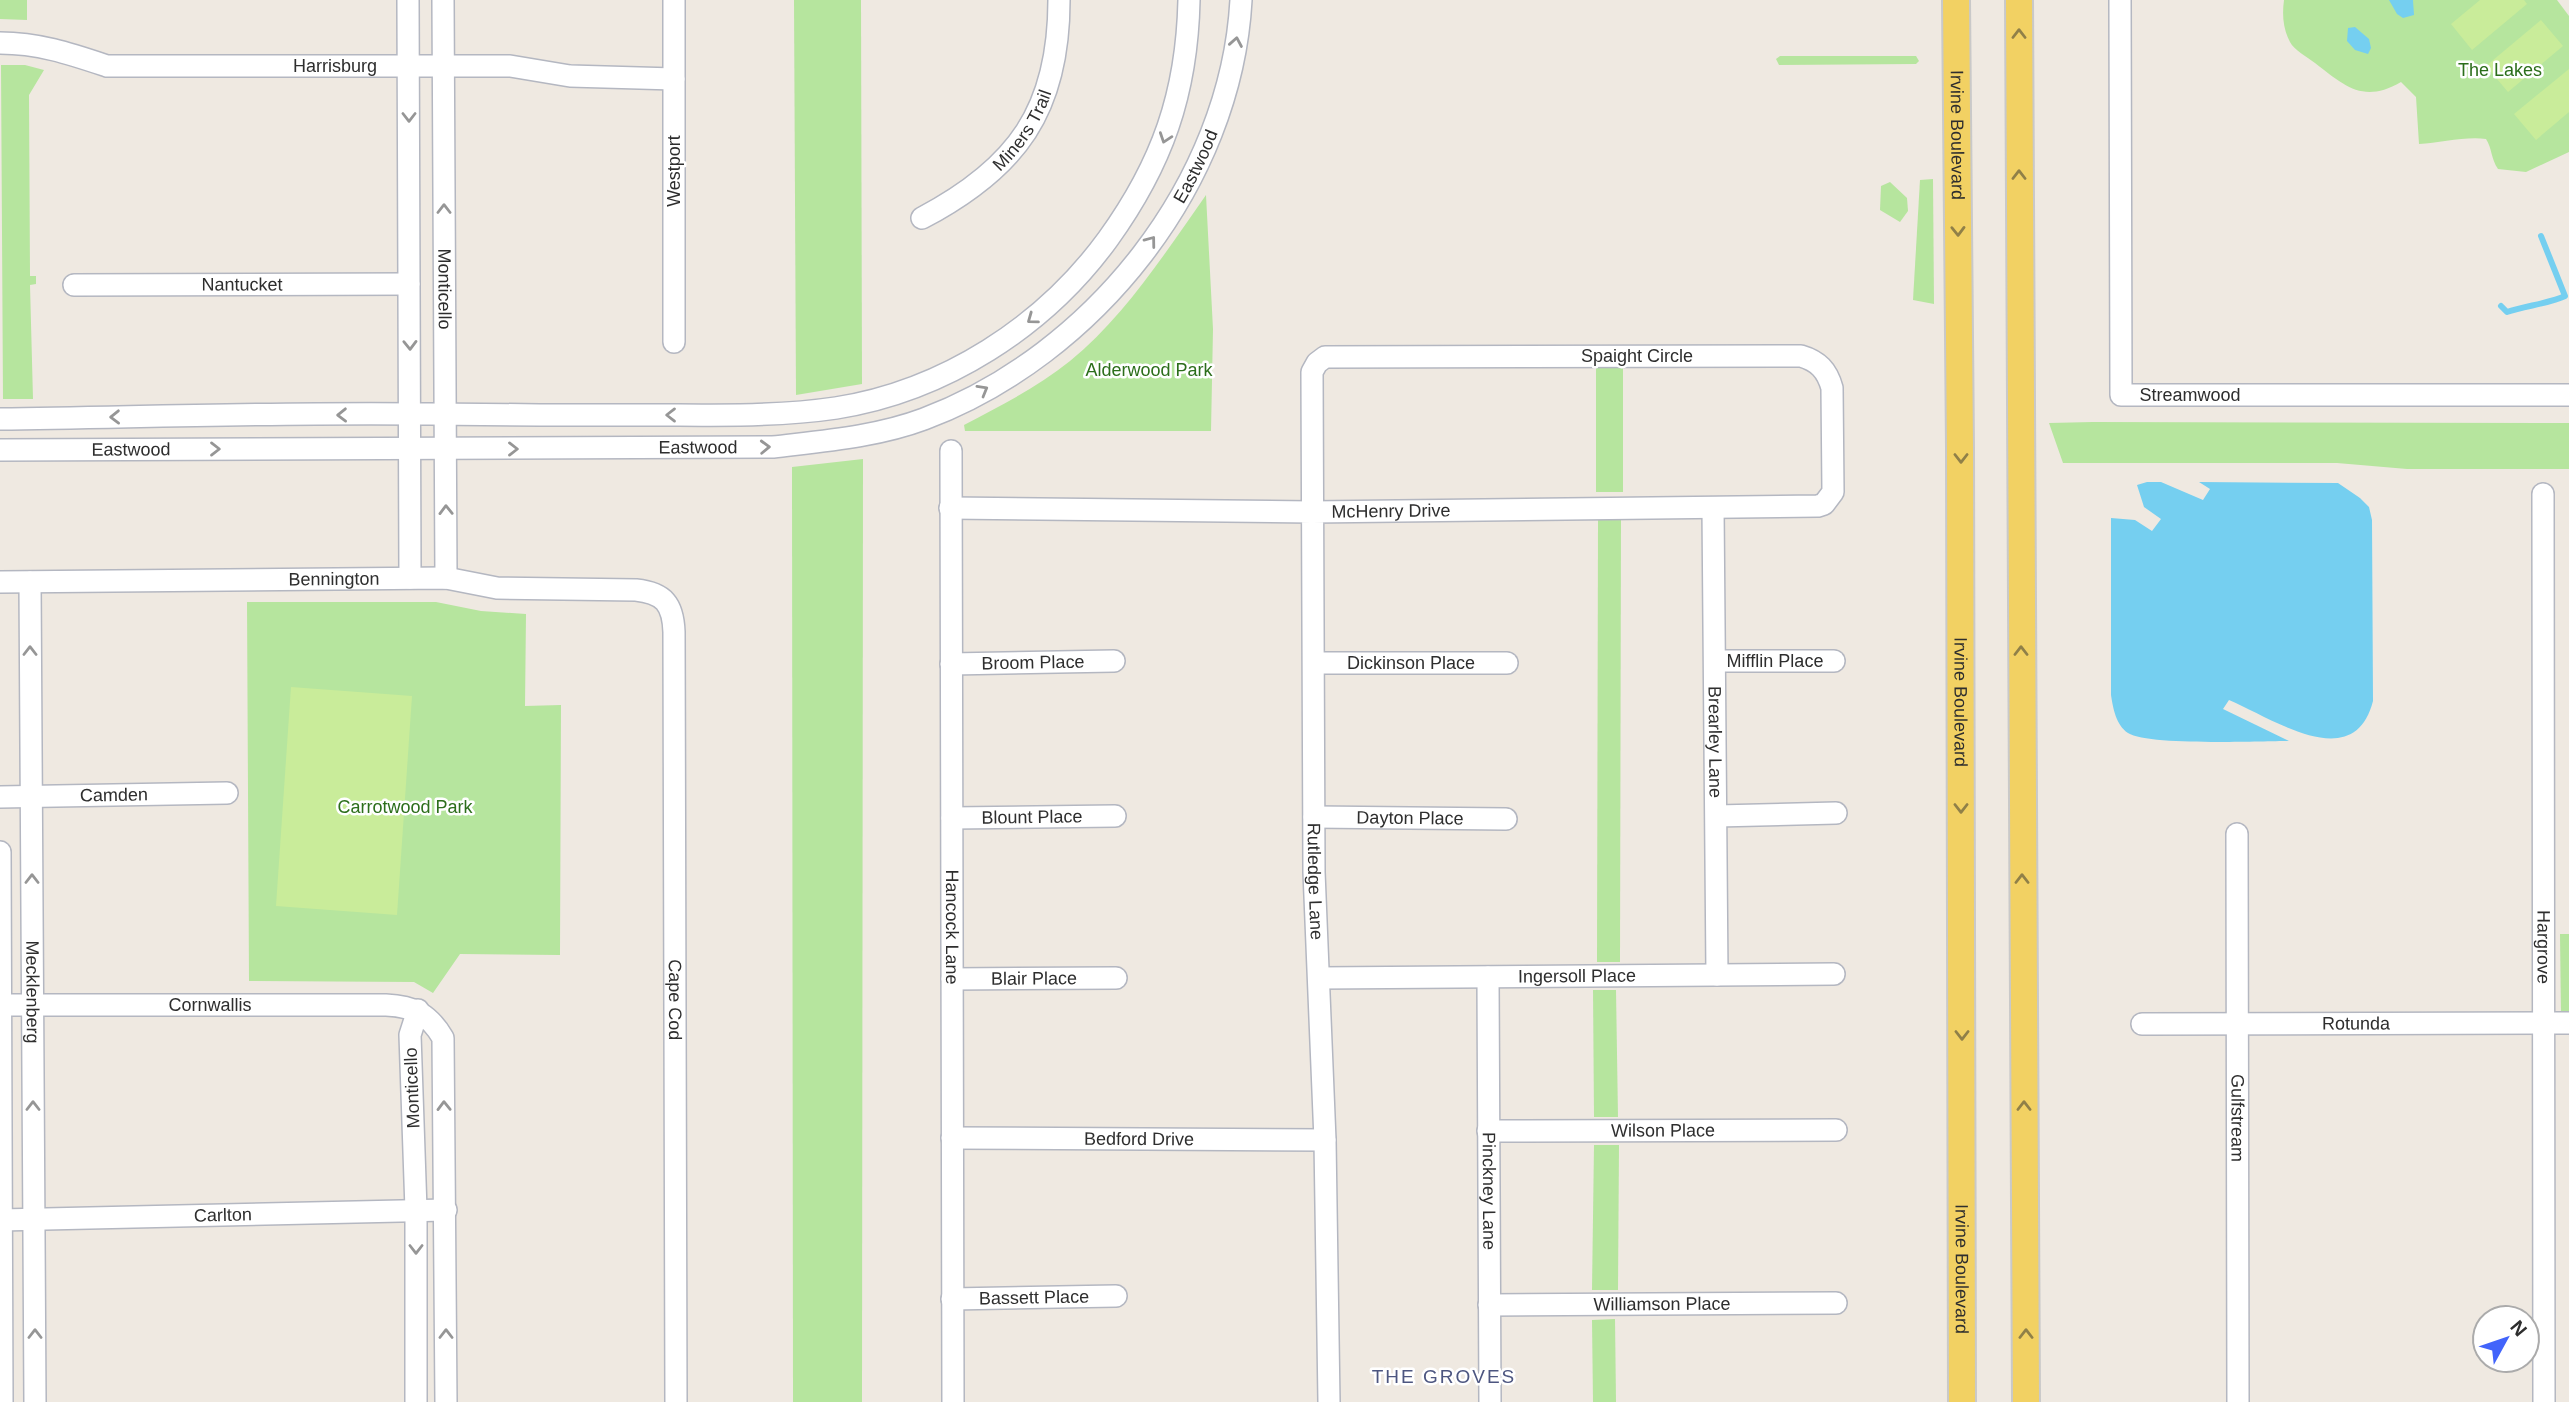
<svg xmlns="http://www.w3.org/2000/svg" width="2569" height="1402" font-family="Arial,sans-serif">
<style>
.green{fill:#b6e59e}
.pitch{fill:#c9ec9a}
.water{fill:#75cff0}
.lines{fill:none;stroke-linecap:round;stroke-linejoin:round}
.stream{stroke:#75cff0;stroke-width:6}
.minor-casing{stroke:#b4b7c1;stroke-width:24}
.major-casing{stroke:#c9c9c9;stroke-width:30}
.minor{stroke:#fff;stroke-width:21}
.major{stroke:#f2d163;stroke-width:26}
.oneway{stroke:#908048}
.oneway2{stroke:#969696}
.labels{text-anchor:middle;stroke-width:5;stroke-linejoin:round;paint-order:stroke}
.street-label{font-size:18px;fill:#2e2e2e;stroke:#fff}
.park-label{font-size:18px;fill:#2c6e1b;stroke:#fff}
.neighbourhood-label{font-size:19px;letter-spacing:2px;fill:#4d5680;stroke:#fff}
</style>
<rect width="100%" height="100%" fill="#efe9e1"/>
<!-- green -->
<g class="green">
<polygon points="0,0 27,0 27,20 0,19"/>
<polygon points="794,0 861,0 862,384 796,395"/>
<path d="M2284,0h273l12,16v136l-43,20 -28,-3c-7,-10 -6,-21 -12,-30 -20,-3 -46,4 -67,5l-3,-47 -15,-15c-38,22 -56,4 -86,-19 -8,-6 -21,-13 -25,-21 -7,-13 -8,-27 -6,-42z"/>
<polygon points="1780,56 1916,56 1919,61 1916,64 1779,65 1776,59"/>
<polygon points="1,65 25,65 44,70 29,95 30,276 36,276 36,284 30,285 33,399 3,399"/>
<polygon points="1933,179 1934,304 1913,300 1920,180"/>
<polygon points="1890,182 1907,198 1908,211 1900,222 1880,210 1881,186"/>
<path d="M1206,195l7,134 -2,102h-246l-1,-6c36,-19 74,-38 106,-64 55,-45 95,-108 136,-166z"/>
<rect x="1596" y="366" width="27" height="126"/>
<polygon points="2093,422 2569,423 2569,469 2407,469 2337,463 2063,463 2049,423"/>
<polygon points="863,459 862,1402 793,1402 792,467"/>
<polygon points="1598,519 1621,520 1620,962 1597,962"/>
<polygon points="247,602 436,602 481,611 526,614 525,706 561,705 560,955 460,954 433,993 414,982 249,981"/>
<polygon points="2560,934 2569,934 2569,1015 2561,1015"/>
<polygon points="1593,990 1616,990 1618,1117 1594,1117"/>
<polygon points="1594,1145 1619,1145 1618,1290 1592,1290"/>
<polygon points="1615,1319 1616,1402 1593,1402 1592,1320"/>
</g>
<!-- pitch -->
<g class="pitch">
<polygon points="2480,0 2524,0 2527,4 2472,50 2451,24"/>
<polygon points="2541,20 2563,46 2508,92 2486,66"/>
<polygon points="2569,69 2569,112 2536,140 2514,114"/>
<polygon points="291,687 412,696 397,915 276,906"/>
</g>
<!-- water -->
<g class="water">
<polygon points="2389,0 2413,0 2414,15 2403,18 2397,14"/>
<polygon points="2355,27 2369,39 2371,48 2368,54 2355,50 2347,41 2348,28"/>
<path d="M2147,482h14l42,18 7,-11 -11,-7 139,1 22,15 9,9 3,13 1,181c-19,75 -101,17 -144,-1l-6,9 66,32c-29,0 -141,5 -161,-8 -12,-8 -15,-25 -17,-38v-177l24,2 17,11 9,-12 -17,-12 -7,-22z"/>
</g>
<g class="lines">
<!-- stream -->
<path class="stream" d="M2501,306l6,6c18,-6 44,-9 58,-16l-24,-60"/>
<!-- minor casing -->
<g class="minor-casing">
<g id="minor">
<polyline points="408,0 410,578"/>
<path id="s1" d="M443,0l3,578"/>
<path id="s2" d="M2120,0l1,395h448"/>
<path id="s3" d="M0,43c39,0 71,11 107,23h403l60,10 104,3"/>
<path id="s4" d="M922,218c95,-50 137,-108 137,-218"/>
<path id="s5" d="M74,285l335,-1"/>
<polyline points="674,342 674,0"/>
<path d="M0,419c143,-2 286,-7 429,-5 74,1 147,1 221,1 62,0 125,2 186,-7 108,-17 208,-81 272,-169 54,-75 79,-145 81,-239"/>
<path id="s6" d="M0,450l773,-3c50,-6 103,-10 151,-28 170,-64 307,-236 317,-419"/>
<path id="s7" d="M951,451l2,951"/>
<path id="s8" d="M2543,494l1,908"/>
<path id="s9" d="M950,508l362,4 506,-6 6,-2 9,-12 -1,-104c-5,-18 -14,-27 -31,-32l-476,1 -8,6 -5,9 2,500 11,268 4,262"/>
<path id="s10" d="M1713,508l4,467"/>
<path id="s11" d="M0,582l446,-4 51,10 139,2c28,3 37,14 38,42l2,770"/>
<path id="s12" d="M30,582l5,820"/>
<path id="s13" d="M1715,661h119"/>
<path id="s14" d="M1315,663h192"/>
<path id="s15" d="M951,664l163,-3"/>
<path id="s16" d="M0,797l227,-4"/>
<polyline points="1717,816 1836,813"/>
<path id="s17" d="M1314,817l192,2"/>
<path id="s18" d="M952,818l163,-2"/>
<path id="s19" d="M2237,834l1,568"/>
<polyline points="0,852 2,1402"/>
<path id="s20" d="M1488,977l2,425"/>
<path id="s21" d="M1320,978l514,-4"/>
<path id="s22" d="M952,979l164,-1"/>
<path id="s23" d="M0,1005h386c27,1 43,9 57,33l3,364"/>
<path id="s24" d="M2142,1024l427,-1"/>
<path id="s25" d="M1488,1131l348,-1"/>
<path id="s26" d="M952,1138l373,2"/>
<path id="s27" d="M1,1220l445,-10"/>
<path id="s28" d="M952,1299l164,-3"/>
<path id="s29" d="M1489,1305l347,-2"/>
<polyline points="416,1402 416,1210 410,1035 418,1010"/>
</g>
</g>
<!-- major casing -->
<g class="major-casing">
<g id="major">
<path id="s30" d="M1956,0l4,448 2,954"/>
<polyline points="2019,0 2026,1402"/>
</g>
</g>
<!-- minor -->
<use href="#minor" class="minor"/>
<!-- major -->
<use href="#major" class="major"/>
</g>
<!-- one-way arrows -->
<defs><path id="oneway-chevron" d="M-2-3.5L2.5 0L-2 3.5" fill="none" stroke-width="1.6" stroke-linecap="round" stroke-linejoin="round" transform="scale(1.75)"/></defs>
<g class="oneway">
<use href="#oneway-chevron" transform="translate(2019 34) rotate(-90)"/>
<use href="#oneway-chevron" transform="translate(2019 175) rotate(-90)"/>
<use href="#oneway-chevron" transform="translate(1958 231) rotate(89)"/>
<use href="#oneway-chevron" transform="translate(1961 458) rotate(90)"/>
<use href="#oneway-chevron" transform="translate(2021 651) rotate(-90)"/>
<use href="#oneway-chevron" transform="translate(1961 808) rotate(90)"/>
<use href="#oneway-chevron" transform="translate(2022 879) rotate(-90)"/>
<use href="#oneway-chevron" transform="translate(1962 1035) rotate(90)"/>
<use href="#oneway-chevron" transform="translate(2024 1106) rotate(-90)"/>
<use href="#oneway-chevron" transform="translate(2026 1334) rotate(-90)"/>
</g>
<g class="oneway2">
<use href="#oneway-chevron" transform="translate(1236 42) rotate(-80)"/>
<use href="#oneway-chevron" transform="translate(409 117) rotate(90)"/>
<use href="#oneway-chevron" transform="translate(1165 138) rotate(109)"/>
<use href="#oneway-chevron" transform="translate(444 209) rotate(-90)"/>
<use href="#oneway-chevron" transform="translate(1151 241) rotate(-53)"/>
<use href="#oneway-chevron" transform="translate(1032 319) rotate(144)"/>
<use href="#oneway-chevron" transform="translate(410 345) rotate(89)"/>
<use href="#oneway-chevron" transform="translate(983 390) rotate(-30)"/>
<use href="#oneway-chevron" transform="translate(342 415) rotate(179)"/>
<use href="#oneway-chevron" transform="translate(671 415) rotate(-180)"/>
<use href="#oneway-chevron" transform="translate(115 417) rotate(179)"/>
<use href="#oneway-chevron" transform="translate(765 447) rotate(-2)"/>
<use href="#oneway-chevron" transform="translate(215 449)"/>
<use href="#oneway-chevron" transform="translate(513 449)"/>
<use href="#oneway-chevron" transform="translate(446 510) rotate(-91)"/>
<use href="#oneway-chevron" transform="translate(30 651) rotate(-90)"/>
<use href="#oneway-chevron" transform="translate(32 879) rotate(-90)"/>
<use href="#oneway-chevron" transform="translate(33 1106) rotate(-90)"/>
<use href="#oneway-chevron" transform="translate(444 1106) rotate(-91)"/>
<use href="#oneway-chevron" transform="translate(416 1249) rotate(90)"/>
<use href="#oneway-chevron" transform="translate(35 1334) rotate(-90)"/>
<use href="#oneway-chevron" transform="translate(446 1334) rotate(-90)"/>
</g>
<g class="labels">
<!-- street labels -->
<g class="street-label">
<text dy="6" stroke="none"><textPath href="#s3" startOffset="338">Harrisburg</textPath></text>
<text dy="6" stroke="none"><textPath href="#s4" startOffset="136">Miners Trail</textPath></text>
<text dy="6" stroke="none"><textPath href="#s30" startOffset="135">Irvine Boulevard</textPath></text>
<text dy="6" stroke="none"><textPath href="#s6" startOffset="1307">Eastwood</textPath></text>
<text transform="translate(674 171) rotate(-90)" y="6">Westport</text>
<text dy="6" stroke="none"><textPath href="#s5" startOffset="168">Nantucket</textPath></text>
<text dy="6" stroke="none"><textPath href="#s1" startOffset="289">Monticello</textPath></text>
<text x="1637" y="362">Spaight Circle</text>
<text dy="6" stroke="none"><textPath href="#s2" startOffset="464">Streamwood</textPath></text>
<text dy="6" stroke="none"><textPath href="#s6" startOffset="698">Eastwood</textPath></text>
<text dy="6" stroke="none"><textPath href="#s6" startOffset="131">Eastwood</textPath></text>
<text dy="6" stroke="none"><textPath href="#s9" startOffset="441">McHenry Drive</textPath></text>
<text dy="6" stroke="none"><textPath href="#s11" startOffset="334">Bennington</textPath></text>
<text dy="6" stroke="none"><textPath href="#s13" startOffset="60">Mifflin Place</textPath></text>
<text dy="6" stroke="none"><textPath href="#s15" startOffset="82">Broom Place</textPath></text>
<text dy="6" stroke="none"><textPath href="#s14" startOffset="96">Dickinson Place</textPath></text>
<text dy="6" stroke="none"><textPath href="#s30" startOffset="702">Irvine Boulevard</textPath></text>
<text dy="6" stroke="none"><textPath href="#s10" startOffset="234">Brearley Lane</textPath></text>
<text dy="6" stroke="none"><textPath href="#s16" startOffset="114">Camden</textPath></text>
<text dy="6" stroke="none"><textPath href="#s18" startOffset="80">Blount Place</textPath></text>
<text dy="6" stroke="none"><textPath href="#s17" startOffset="96">Dayton Place</textPath></text>
<text dy="6" stroke="none"><textPath href="#s9" startOffset="2046">Rutledge Lane</textPath></text>
<text dy="6" stroke="none"><textPath href="#s7" startOffset="476">Hancock Lane</textPath></text>
<text dy="6" stroke="none"><textPath href="#s8" startOffset="453">Hargrove</textPath></text>
<text dy="6" stroke="none"><textPath href="#s21" startOffset="257">Ingersoll Place</textPath></text>
<text dy="6" stroke="none"><textPath href="#s22" startOffset="82">Blair Place</textPath></text>
<text dy="6" stroke="none"><textPath href="#s12" startOffset="410">Mecklenberg</textPath></text>
<text dy="6" stroke="none"><textPath href="#s11" startOffset="1069">Cape Cod</textPath></text>
<text dy="6" stroke="none"><textPath href="#s23" startOffset="210">Cornwallis</textPath></text>
<text dy="6" stroke="none"><textPath href="#s24" startOffset="214">Rotunda</textPath></text>
<text transform="translate(412 1088) rotate(-92)" y="6">Monticello</text>
<text dy="6" stroke="none"><textPath href="#s19" startOffset="284">Gulfstream</textPath></text>
<text dy="6" stroke="none"><textPath href="#s25" startOffset="175">Wilson Place</textPath></text>
<text dy="6" stroke="none"><textPath href="#s26" startOffset="187">Bedford Drive</textPath></text>
<text dy="6" stroke="none"><textPath href="#s20" startOffset="214">Pinckney Lane</textPath></text>
<text dy="6" stroke="none"><textPath href="#s27" startOffset="222">Carlton</textPath></text>
<text dy="6" stroke="none"><textPath href="#s30" startOffset="1269">Irvine Boulevard</textPath></text>
<text dy="6" stroke="none"><textPath href="#s28" startOffset="82">Bassett Place</textPath></text>
<text dy="6" stroke="none"><textPath href="#s29" startOffset="173">Williamson Place</textPath></text>
</g>
<!-- park labels -->
<g class="park-label">
<text x="2500" y="76">The Lakes</text>
<text x="1149" y="376">Alderwood Park</text>
<text x="405" y="813">Carrotwood Park</text>
</g>
<!-- neighbourhood labels -->
<g class="neighbourhood-label">
<text x="1444" y="1383">THE GROVES</text>
</g>
</g>
<!-- north arrow -->
<g transform="translate(2506 1339) rotate(50)"><circle r="33" fill="#ffffff" stroke="#ababab" stroke-width="2"/>
<path d="M0-5L12 26L0 18L-12 26Z" fill="#4264fb"/>
<text y="-10" font-size="19" font-weight="bold" text-anchor="middle" fill="#2e2e2e">N</text>
</g>
</svg>
